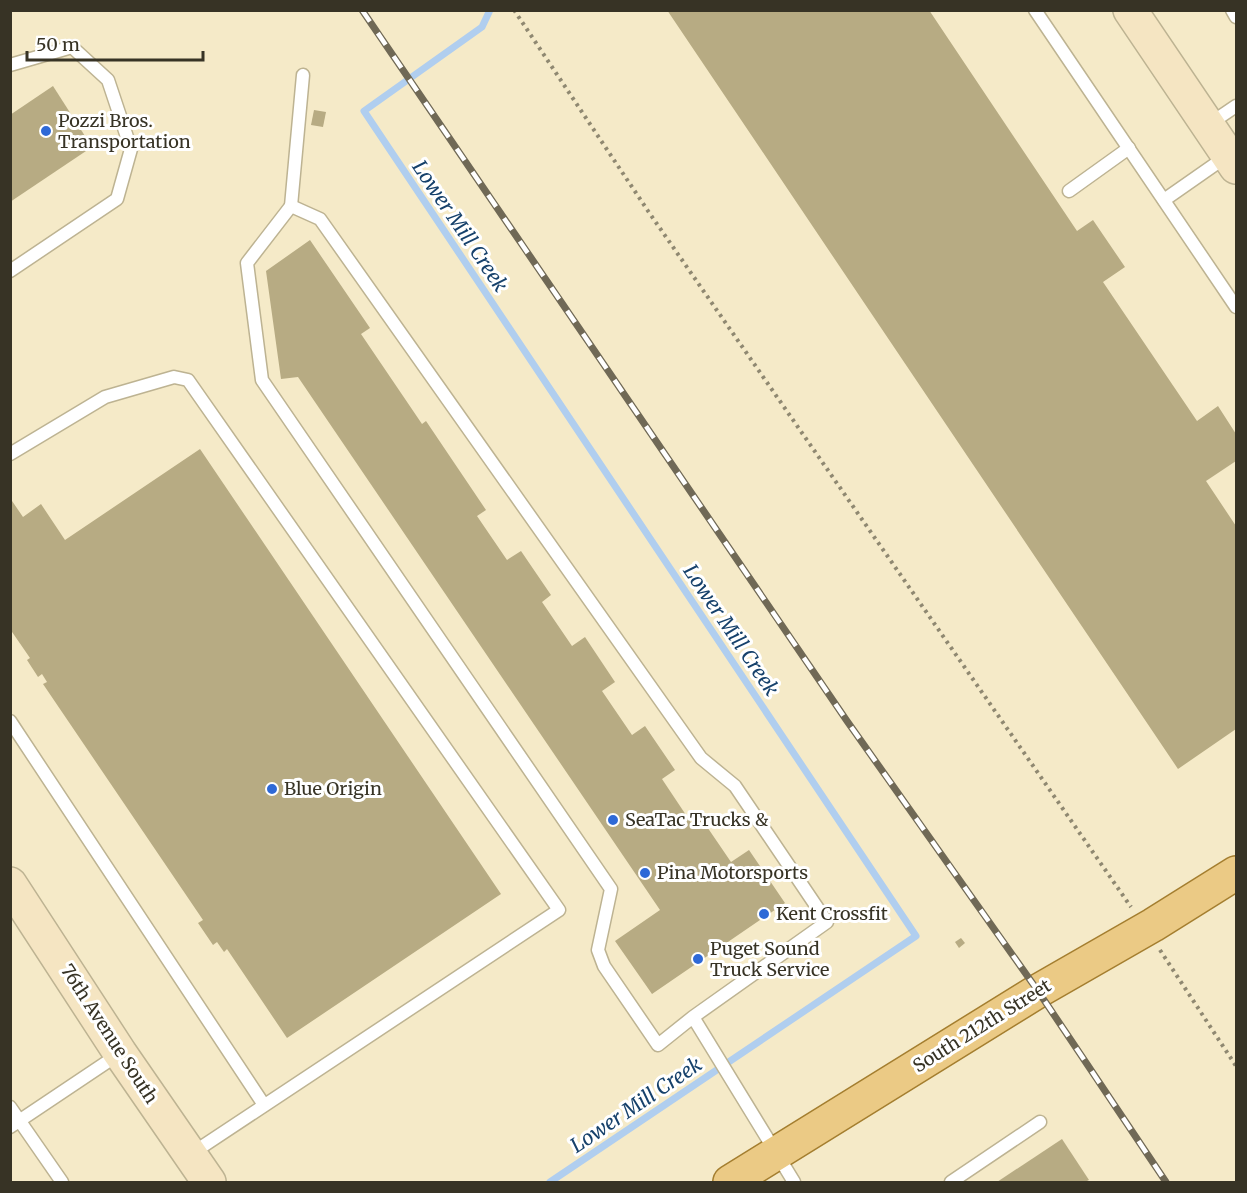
<svg xmlns="http://www.w3.org/2000/svg" width="1247" height="1193" font-family="Merriweather,serif">
<style>
.lines{fill:none;stroke-linecap:round;stroke-linejoin:round}
.stream{stroke:#b0ceef;stroke-width:7}
.building{fill:#b7ab83}
.lane-casing{stroke:#bdb392;stroke-width:15}
.secondary-casing{stroke:#bdb392;stroke-width:36}
.primary-casing{stroke:#a47e2f;stroke-width:36}
.path{stroke:#8f8871;stroke-width:4;stroke-dasharray:3 4.5;stroke-linecap:butt}
.lane{stroke:#fff;stroke-width:12}
.secondary{stroke:#f5e5c2;stroke-width:33}
.primary{stroke:#ebca85;stroke-width:33}
.rail-casing{stroke:#706956;stroke-width:7}
.rail{stroke:#fff;stroke-width:4.5;stroke-dasharray:14;stroke-linecap:butt}
.poi-dot{fill:#2e69d7;stroke:#fff;stroke-width:2}
.labels{text-anchor:middle;stroke-width:6;stroke-linejoin:round;paint-order:stroke}
.poi-label{font-size:18px;fill:#373325;stroke:#fff;text-anchor:start}
.street-label{font-size:18px;fill:#373325;stroke:#fff}
.water-label{font-size:20px;font-style:italic;fill:#16416b;stroke:#fff}
</style>
<rect width="100%" height="100%" fill="#f5eac8"/>
<g class="lines">
<!-- stream -->
<polyline class="stream" points="490,10 482,27 364,111 916,936 550,1182"/>
</g>
<!-- building -->
<g class="building">
<polygon points="667,10 929,10 1077,231 1093,220 1125,267 1103,282 1197,421 1218,406 1236,434 1236,461 1206,481 1236,526 1236,729 1178,769"/>
<polygon points="53,86 92,147 10,202 10,115"/>
<polygon points="314,110 326,112 323,127 311,125"/>
<polygon points="310,240 370,328 361,334 422,424 426,421 486,510 477,516 507,560 521,551 551,595 542,602 572,646 585,637 615,682 602,691 632,735 645,726 675,770 662,779 692,824 701,818 731,862 749,850 785,903 652,994 615,941 660,910 298,377 281,379 266,271"/>
<polygon points="200,449 501,894 287,1038 227,949 224,952 217,942 213,945 198,923 203,920 43,684 47,682 42,674 38,677 27,660 30,658 10,629 10,498 23,517 41,504 65,540"/>
<polygon points="961,938 965,943 959,948 955,942"/>
<polygon points="1062,1139 1089,1180 1085,1182 997,1182"/>
</g>
<g class="lines">
<!-- lane casing -->
<g class="lane-casing">
<g id="lane">
<polyline points="1035,10 1236,307"/>
<polyline points="1232,10 1236,17"/>
<polyline points="10,65 72,47 108,80 131,149 117,199 10,271"/>
<polyline points="1208,125 1236,106"/>
<polyline points="1069,191 1129,148"/>
<polyline points="1164,200 1227,156"/>
<polyline points="291,206 303,75"/>
<polyline points="10,454 105,397 174,377 188,380 559,910 191,1154"/>
<polyline points="10,721 264,1105"/>
<polyline points="693,1017 658,1045 604,966 598,950 611,889 262,380 247,263 291,206 320,219 701,758 735,786 827,922 693,1017 794,1182"/>
<polyline points="10,1107 62,1182"/>
<polyline points="10,1127 119,1054"/>
<polyline points="951,1182 1040,1122"/>
</g>
</g>
<!-- secondary casing -->
<g class="secondary-casing">
<g id="secondary">
<polyline points="1130,10 1236,167"/>
<polyline points="10,884 120,1053 209,1182"/>
</g>
</g>
<!-- primary casing -->
<g class="primary-casing">
<polyline id="primary" points="730,1182 1038,991 1153,925 1236,873"/>
</g>
<!-- path -->
<g class="path">
<polyline points="514,10 648,211 1131,907"/>
<polyline points="1160,950 1236,1066"/>
</g>
<!-- lane -->
<use href="#lane" class="lane"/>
<!-- secondary -->
<use href="#secondary" class="secondary"/>
<!-- primary -->
<use href="#primary" class="primary"/>
<!-- rail casing -->
<g class="rail-casing">
<polyline id="rail" points="362,10 847,721 1038,991 1166,1182"/>
</g>
<!-- rail -->
<use href="#rail" class="rail"/>
</g>
<!-- markers -->
<g class="poi-dot">
<circle cx="46" cy="131" r="6"/>
<circle cx="272" cy="789" r="6"/>
<circle cx="613" cy="820" r="6"/>
<circle cx="645" cy="873" r="6"/>
<circle cx="764" cy="914" r="6"/>
<circle cx="698" cy="959" r="6"/>
</g>
<g class="labels">
<!-- poi labels -->
<g class="poi-label">
<text x="58" y="127">Pozzi Bros.<tspan x="58" dy="21">Transportation</tspan></text>
<text x="284" y="795">Blue Origin</text>
<text x="625" y="826">SeaTac Trucks &amp;</text>
<text x="657" y="879">Pina Motorsports</text>
<text x="776" y="920">Kent Crossfit</text>
<text x="710" y="955">Puget Sound<tspan x="710" dy="21">Truck Service</tspan></text>
</g>
<!-- street labels -->
<g class="street-label">
<text transform="translate(982 1026) rotate(-32)" y="6">South 212th Street</text>
<text transform="translate(109 1034) rotate(57)" y="6">76th Avenue South</text>
</g>
<!-- water labels -->
<g class="water-label">
<text transform="translate(460 226) rotate(56)" y="7">Lower Mill Creek</text>
<text transform="translate(731 630) rotate(56)" y="7">Lower Mill Creek</text>
<text transform="translate(636 1105) rotate(-34)" y="7">Lower Mill Creek</text>
</g>
</g>
<!-- border -->
<rect width="1247" height="1193" fill="none" stroke="#373325" stroke-width="24"/>
<!-- scale -->
<path d="M27 51v9h176v-9" fill="none" stroke="#373325" stroke-width="3"/>
<text x="36" y="51" font-size="18" fill="#373325" stroke="#ffffff" stroke-width="4.5" paint-order="stroke">50 m</text>
</svg>
